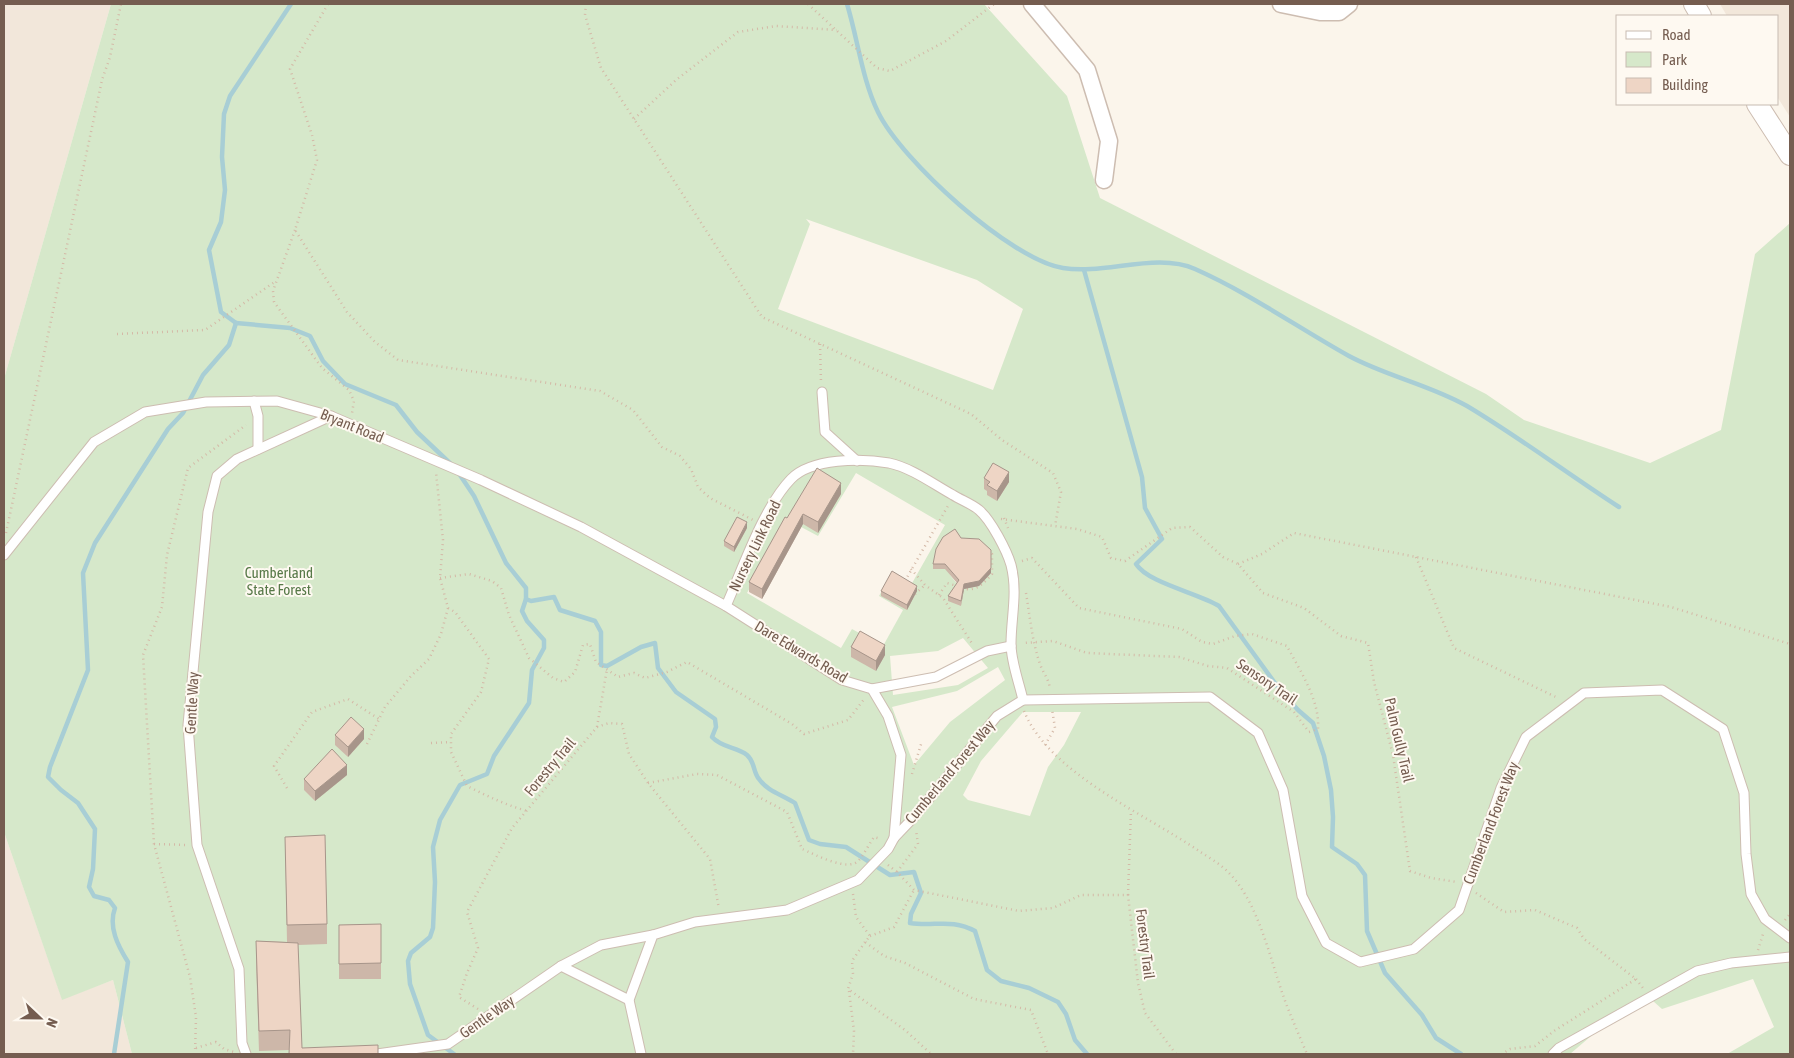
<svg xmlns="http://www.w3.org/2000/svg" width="1794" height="1058" font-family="'Asap Condensed',sans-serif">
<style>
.residential{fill:#f2e7da}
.green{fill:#d6e8ca;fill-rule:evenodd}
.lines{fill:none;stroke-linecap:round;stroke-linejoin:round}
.stream{stroke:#a8ced5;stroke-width:4.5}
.service-casing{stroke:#cdbdb1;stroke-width:11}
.minor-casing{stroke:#cdbdb1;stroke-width:19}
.tertiary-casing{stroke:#cdbdb1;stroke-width:22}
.path{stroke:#d4b9a7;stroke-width:2.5;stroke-dasharray:1 4;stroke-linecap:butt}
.service{stroke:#fff;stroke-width:9}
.minor{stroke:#fff;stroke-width:16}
.tertiary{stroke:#fff;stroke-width:20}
.wall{fill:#cdb7a9}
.shaded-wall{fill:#a7958a}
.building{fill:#eed5c5;stroke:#a7958a}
.labels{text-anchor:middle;stroke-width:4;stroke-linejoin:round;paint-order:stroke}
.street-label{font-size:15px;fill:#755d50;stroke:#fef9f1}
.park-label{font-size:15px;fill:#577948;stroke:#fef9f1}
</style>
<rect width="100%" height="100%" fill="#fbf5eb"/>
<!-- residential -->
<g class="residential">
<polygon points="4,4 111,4 4,379"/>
<polygon points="1720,4 1790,4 1790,117 1778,98 1778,16 1727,16"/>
<polygon points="4,832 62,999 113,980 132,1054 4,1054"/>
</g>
<!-- green -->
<path class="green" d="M111,4h873l83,92 33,102 386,196 38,26 126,43 71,-33 34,-176 35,-31v831h-63l47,-27 -21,-48 -91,30 -9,-8 -56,30 -27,23h-1438l-19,-74 -51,20 -58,-168v-453zM806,219l171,61 46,29 -30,81 -215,-81 32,-85zM856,473l89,52 -34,60 -20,-10 -12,21 24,14 -20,36 -31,-17 -11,19 -94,-55 41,-73 30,16zM991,556v17c-18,18 -31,22 -44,-4l-14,-1zM963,638l25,30 -30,17 -65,10 -3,-39 48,-5zM998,667l7,13 -55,42 -36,43 -22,-58 65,-16zM1023,712h58l-17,33 -16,22 -18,49 -62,-16 -5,-5 18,-34z"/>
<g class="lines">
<!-- stream -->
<g class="stream">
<path d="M847,4c11,36 15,75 31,108 23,48 133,148 185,156 41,7 94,-16 132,1 54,24 102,58 154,87 37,20 81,29 118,50 52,31 101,68 152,101"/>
<path d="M1084,270l58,207 3,31 17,31 -26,25c12,19 62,29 83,42l61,84 18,20 15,13 11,33 7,34 2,27 -1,30 25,17 8,11 2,56 18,42 37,42 14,23 25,16"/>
<polyline points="236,323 290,328 310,336 323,361 345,384 396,405 417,432 453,466"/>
<polyline points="236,323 221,312 209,250 221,222 225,190 222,157 224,114 230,96 291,4"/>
<path d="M458,472l16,24 32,67 20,25v11l5,2 23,-4 6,13 35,11 6,11v33l6,1 34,-19 14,-4 3,25 18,24 39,27 1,8 -4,10c10,11 25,10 35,18 8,7 6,17 12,24 8,12 24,16 36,24l14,37 11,4 26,3 44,28 24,-3 7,21 -10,21 -1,9c24,4 41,-5 65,8l12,39 14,11 28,7 29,14 8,12 9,26 12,14"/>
<path d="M114,1054l14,-92c-10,-16 -20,-35 -13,-54l-6,-8 -15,-4 -5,-9 4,-18 2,-40 -17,-26 -17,-13 -13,-13 2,-10 38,-97 -5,-97 12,-30 73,-114 15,-16 20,-38 26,-30 7,-22"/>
<polyline points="454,1054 428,1035 410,984 408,961 411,953 430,937 433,928 435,882 433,847 440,820 460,785 487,774 494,756 529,703 532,670 544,648 544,640 527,621 522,611 526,599"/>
</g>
<!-- service casing -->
<g class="service-casing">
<g id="service">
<polyline points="822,392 825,432 857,461"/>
<polyline points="254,401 258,416 258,449"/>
<polyline points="4,555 94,442 145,412 206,402 277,401 331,416 481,480 581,527 726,606 842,680 872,689 888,716 901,755 894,838"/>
<path d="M726,606c17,-38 37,-98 65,-127 20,-21 71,-21 98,-16 23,5 44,21 64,32 8,5 19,9 26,15 12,10 28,41 32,55 7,27 0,53 0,79 0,18 8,38 12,56"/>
<polyline points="872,689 936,677 987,651 1011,646"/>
<polyline points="561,966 629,1000"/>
<polyline points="246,1054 242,1043 239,969 197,845 188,725 208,512 217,476 237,459 331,416"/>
<polyline points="377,1054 448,1044 561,966 601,945 653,935"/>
<polyline points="641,1054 629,1000 653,935 695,922 787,910 858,880 888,849 894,838 914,817 997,716 1023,700 1210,697 1258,733 1283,790 1302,896 1326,943 1360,962 1414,949 1459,910 1501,788 1526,737 1584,693 1662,690 1723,729 1744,793 1746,854 1751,894 1765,919 1790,938"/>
<polyline points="1553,1054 1559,1048 1697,971 1731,963 1790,957"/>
</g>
</g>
<!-- minor casing -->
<g class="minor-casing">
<g id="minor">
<polyline points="1032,4 1087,70 1109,141 1104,180"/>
<polyline points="1281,4 1320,12 1339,12 1349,4"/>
</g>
</g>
<!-- tertiary casing -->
<g class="tertiary-casing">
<g id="tertiary">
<polyline points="1694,4 1701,16"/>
<polyline points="1757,104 1790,155"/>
</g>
</g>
<!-- path -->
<g class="path">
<polyline points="328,4 290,69 312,135 317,160 295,230 347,312 375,342 398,360 600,391 633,410 662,447 680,456 691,469 698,487 710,498 753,520"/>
<polyline points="586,4 585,15 601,68 762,317 971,414 1002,440 1053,473 1061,492 1055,526"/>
<polyline points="808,4 877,68 890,71 946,41 994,4"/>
<polyline points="634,119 676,80 738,32 776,26 837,30"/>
<polyline points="295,230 273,291 274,302 322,368 349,390 354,401 352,413"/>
<polyline points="117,334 205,330 276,281"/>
<polyline points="820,344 821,382"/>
<polyline points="1004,518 1008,528"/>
<polyline points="1001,519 1077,529 1102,537 1111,558 1125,561 1172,528 1190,527 1223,557 1238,564 1263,593 1304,608 1341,636 1368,643 1374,682 1393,755 1410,871 1431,878 1457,882"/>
<polyline points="6,533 102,80 110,57 121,4"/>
<polyline points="1416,557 1454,648 1558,698"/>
<path d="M1022,561l10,-3 47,50 103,21 20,13 11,2 22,-8 17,-2 35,12c13,25 33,54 31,83l-9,3 -15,-20 -67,-44 -19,-2 -29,-9 -92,-4 -34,-12 -30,2"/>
<polyline points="1238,564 1262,554 1294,533 1671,607 1790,644"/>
<polyline points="911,569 925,585 943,598 973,645"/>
<polyline points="440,578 469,574 492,581 501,588 509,615 529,658 553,678 564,682 575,672 583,645 590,644 596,662 618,677 634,673 645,678 667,672 687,662 792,724 804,734 848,720 865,698"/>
<polyline points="905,581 949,504"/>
<path d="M962,588c13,5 22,-5 30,-14v-20l-2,-2"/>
<path d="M1026,593c4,24 6,48 14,71 3,9 9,15 10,25"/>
<polyline points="915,594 925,585"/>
<polyline points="939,595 947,583 957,586"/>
<path d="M448,608l7,4 34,47 -8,33 -30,42v18l16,34c20,10 39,19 60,25"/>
<path d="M1024,711c25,62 121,103 175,140 9,6 20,12 28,20 31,29 43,88 57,127 7,19 15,37 23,56"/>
<polyline points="597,727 607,669"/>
<polyline points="431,743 451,742"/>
<polyline points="367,744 385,707 411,676 429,659 441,634 448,608 440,578 443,540 436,472"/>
<polyline points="1045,745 1055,728 1052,709"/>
<polyline points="912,774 922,741"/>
<path d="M648,783l49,-9 20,1 70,37 15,37c12,5 47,24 57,11 6,-7 10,-16 15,-23l7,2"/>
<polyline points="287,788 274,766 312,712 348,699 379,719"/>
<polyline points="154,844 188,845"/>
<polyline points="888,865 897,872 914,890 1019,911 1053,908 1081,895 1128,895 1138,983 1145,1013 1176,1054"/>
<polyline points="897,872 918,844 916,830"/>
<polyline points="1476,893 1504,912 1535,910 1577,928 1584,939 1636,979 1554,1031 1535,1046 1510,1049 1502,1054"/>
<polyline points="853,894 856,917 870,936 865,942 884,956 905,963 974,999 1031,1010 1048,1054"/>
<polyline points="1128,895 1131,810"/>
<polyline points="1785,920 1790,914"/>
<polyline points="870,936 894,927 914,890"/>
<polyline points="865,942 852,961 853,974 848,989 905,1030 931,1054"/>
<polyline points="1758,950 1764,931"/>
<polyline points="1636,979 1643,988"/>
<polyline points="849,991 854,1031 853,1054"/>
<polyline points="478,1009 459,997 467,973 478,948 467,912 512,828 597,727 609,723 622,724 629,754 648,783 710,859 719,909"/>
<polyline points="196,1048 216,1042 224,1049 234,1052"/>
<polyline points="195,1054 196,1017 190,977 154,844 143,655 162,607 167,555 188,468 246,425"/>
</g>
<!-- service -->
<use href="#service" class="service"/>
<!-- minor -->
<use href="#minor" class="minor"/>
<!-- tertiary -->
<use href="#tertiary" class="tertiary"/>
</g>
<!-- wall -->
<g class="wall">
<polygon points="984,478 1009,482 997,501 987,495 987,491 984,489"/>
<polygon points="841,494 818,533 803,524 762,599 749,592 749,582 787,518"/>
<polygon points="747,528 734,552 724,546 724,541"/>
<polygon points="961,538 991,573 979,586 964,589 961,606 948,601 948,596 957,583 945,569 933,569 933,564"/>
<polygon points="881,591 917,591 907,610 881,596"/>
<polygon points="851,647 885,655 876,671 851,657"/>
<polygon points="335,735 364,739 348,757 335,745"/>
<polygon points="347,775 315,801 304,790 304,779"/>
<polygon points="285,837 327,924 327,944 298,945 289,1050 259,1051 256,961 256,941 287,942"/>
<polygon points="381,924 381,979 339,979 339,925"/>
</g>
<!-- shaded-wall -->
<g class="shaded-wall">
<polygon points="1009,472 1009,482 997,501 997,491"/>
<polygon points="841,483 841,494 818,533 818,522"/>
<polygon points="803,514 803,524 762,599 762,589"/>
<polygon points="747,522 747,528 734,552 734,547"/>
<polygon points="991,568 991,573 979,586 964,589 961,606 964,584"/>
<polygon points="917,586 917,591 907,610 907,605"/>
<polygon points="885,645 885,655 876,671 876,661"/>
<polygon points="364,729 364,739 348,757 348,747"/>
<polygon points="347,765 347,775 315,801 315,791"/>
</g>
<!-- building -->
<g class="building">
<polygon points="993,463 1009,472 997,491 987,485 990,482 984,478"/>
<polygon points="817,468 841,483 818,522 803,514 762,589 749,582 785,517 787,518"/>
<polygon points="737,517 747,522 734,547 724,541"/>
<polygon points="955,529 961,538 979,539 991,550 991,568 979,581 964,584 961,601 948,596 959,580 945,564 933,564 936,549 943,537"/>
<polygon points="892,571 917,586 907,605 881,591"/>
<polygon points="860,631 885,645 876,661 851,647"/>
<polygon points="351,717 364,729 348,747 335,735"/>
<polygon points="332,749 347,765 315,791 304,779"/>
<polygon points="325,835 327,924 287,925 285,837"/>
<polygon points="381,924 381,963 339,964 339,925"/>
<polygon points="256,941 298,943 302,1048 378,1045 378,1054 289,1054 290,1030 259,1031"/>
</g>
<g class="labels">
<!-- street labels -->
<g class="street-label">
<text transform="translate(352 426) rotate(22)" y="5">Bryant Road</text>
<text transform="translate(755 546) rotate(-64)" y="5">Nursery Link Road</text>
<text transform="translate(801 652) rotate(31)" y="5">Dare Edwards Road</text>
<text transform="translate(1267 682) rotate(34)" y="5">Sensory Trail</text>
<text transform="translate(192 703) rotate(-87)" y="5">Gentle Way</text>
<text transform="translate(1399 740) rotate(77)" y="5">Palm Gully Trail</text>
<text transform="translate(550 767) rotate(-50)" y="5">Forestry Trail</text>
<text transform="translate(950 772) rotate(-50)" y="5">Cumberland Forest Way</text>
<text transform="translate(1491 823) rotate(-69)" y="5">Cumberland Forest Way</text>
<text transform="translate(1145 944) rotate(83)" y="5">Forestry Trail</text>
<text transform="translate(487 1017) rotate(-35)" y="5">Gentle Way</text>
</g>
<!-- park labels -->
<g class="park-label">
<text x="279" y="578">Cumberland<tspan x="279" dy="17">State Forest</tspan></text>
</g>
</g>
<!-- border -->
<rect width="1794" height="1058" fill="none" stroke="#755d50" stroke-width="10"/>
<!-- legend -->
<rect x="1616" y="15" width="162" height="90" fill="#fef9f1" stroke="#c7bbb1"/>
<rect x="1626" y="31" width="25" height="8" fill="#ffffff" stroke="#c7bbb1"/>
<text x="1662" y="40" font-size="15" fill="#755d50">Road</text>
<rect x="1626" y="52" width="25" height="15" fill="#d6e8ca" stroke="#c7bbb1"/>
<text x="1662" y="65" font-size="15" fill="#755d50">Park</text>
<rect x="1626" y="78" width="25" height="15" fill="#eed5c5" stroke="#c7bbb1"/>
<text x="1662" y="90" font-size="15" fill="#755d50">Building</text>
<!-- north arrow -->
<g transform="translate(40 1018) rotate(112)" stroke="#fef9f1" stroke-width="4" paint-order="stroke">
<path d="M0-4L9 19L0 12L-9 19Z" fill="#755d50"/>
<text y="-8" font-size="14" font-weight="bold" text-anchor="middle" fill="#755d50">N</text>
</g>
</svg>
